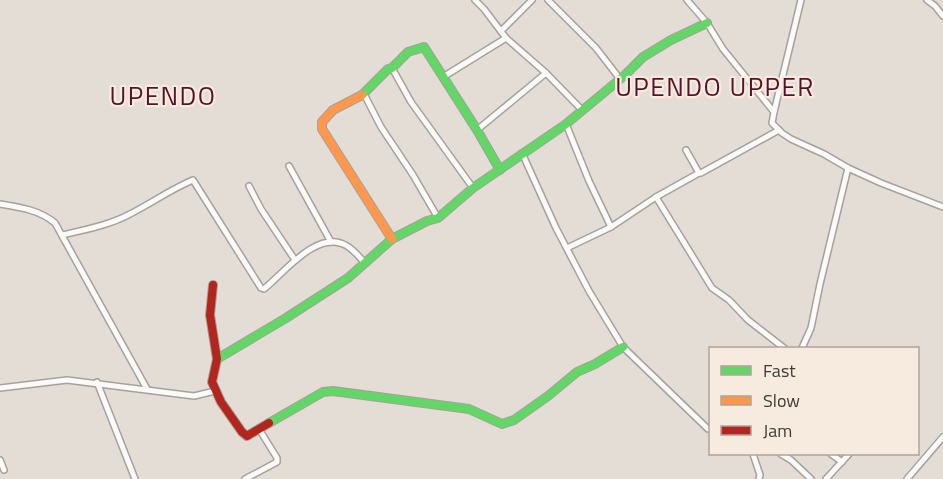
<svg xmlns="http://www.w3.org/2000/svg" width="943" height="479" font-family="'Titillium Web',sans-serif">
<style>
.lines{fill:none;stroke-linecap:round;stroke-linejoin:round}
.street-casing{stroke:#a6a19c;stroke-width:8}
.fast-casing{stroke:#a6a19c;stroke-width:10}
.slow-casing{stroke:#a6a19c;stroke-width:10}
.jam-casing{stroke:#a6a19c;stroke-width:10}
.street{stroke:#fbfaf9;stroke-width:5}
.fast{stroke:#63d668;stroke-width:8}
.slow{stroke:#ff974d;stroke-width:8}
.jam{stroke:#b3261e;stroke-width:8}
.labels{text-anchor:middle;stroke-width:4.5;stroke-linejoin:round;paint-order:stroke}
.quarter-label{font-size:26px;letter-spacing:1.5px;fill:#55122a;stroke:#f7eade}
</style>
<rect width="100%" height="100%" fill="#e4ddd6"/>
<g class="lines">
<!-- street casing -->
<g class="street-casing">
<g id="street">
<polyline points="475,0 484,9 506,38 546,73 582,110"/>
<polyline points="548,0 596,48 620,79"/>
<polyline points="687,0 707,23 723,49 774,112 772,123 782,133 791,139 824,154 848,168 881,183 943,207"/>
<polyline points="927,0 935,6 943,16"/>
<polyline points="501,31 532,0"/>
<polyline points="392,68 411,102 473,188"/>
<polyline points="443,77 506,38"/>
<polyline points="364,94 381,127 413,175 438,218"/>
<polyline points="774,112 801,0"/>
<polyline points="566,124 589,181 611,227"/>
<polyline points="477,130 546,73"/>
<polyline points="686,150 699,173 701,173 779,130"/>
<polyline points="522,153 556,228 589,291 623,347 708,429 710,429"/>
<polyline points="289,166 331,242"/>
<polyline points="249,186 261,209 295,260"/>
<polyline points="656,197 712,288 729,300 748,320 784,348"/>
<path d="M0,204c19,3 40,6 55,19l92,166"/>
<path d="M62,235c22,-5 48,-10 68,-21 22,-11 41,-25 63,-34l68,108 3,1c20,-16 54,-61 83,-43 7,4 12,11 17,16"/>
<polyline points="567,248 611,227 656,197 699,173"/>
<polyline points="802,348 811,328 820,284 848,168"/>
<polyline points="97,382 135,479"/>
<polyline points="0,388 67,380 194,396 215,391"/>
<polyline points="753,454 760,475 759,479"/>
<polyline points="781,454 791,460 811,479"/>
<polyline points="831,454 842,462"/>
<polyline points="0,460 4,470"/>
<polyline points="245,479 277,462 277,458 259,429"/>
<polyline points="826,479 849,454"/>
<polyline points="907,479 943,437"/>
</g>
</g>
<!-- fast casing -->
<g class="fast-casing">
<g id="fast">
<polyline points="362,95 388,69 392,68 408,52 424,47 477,130 500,170"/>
<polyline points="217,359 286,318 348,278 392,239 427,221 438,218 473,188 566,124 625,75 643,57 671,40 707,23"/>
<polyline points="269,423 323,392 333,391 469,409 502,424 514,420 548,396 577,372 595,364 623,347"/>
</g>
</g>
<!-- slow casing -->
<g class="slow-casing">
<polyline id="slow" points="362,95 333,110 322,122 322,129 392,239"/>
</g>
<!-- jam casing -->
<g class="jam-casing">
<polyline id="jam" points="213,285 210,315 217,359 212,382 221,402 242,432 247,436 269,423"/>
</g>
<!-- street -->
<use href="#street" class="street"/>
<!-- fast -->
<use href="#fast" class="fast"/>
<!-- slow -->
<use href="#slow" class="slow"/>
<!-- jam -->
<use href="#jam" class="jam"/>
</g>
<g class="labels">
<!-- quarter labels -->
<g class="quarter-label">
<text x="715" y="96">UPENDO UPPER</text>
<text x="163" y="105">UPENDO</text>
</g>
</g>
<!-- legend -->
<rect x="709" y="347" width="210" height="108" fill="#f7eade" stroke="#aea49b" stroke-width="1.5"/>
<rect x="721" y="366" width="30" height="9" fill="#63d668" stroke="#aea49b" stroke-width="1.5"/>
<text x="763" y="377" font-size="18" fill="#413c37">Fast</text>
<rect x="721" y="396" width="30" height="9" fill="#ff974d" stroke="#aea49b" stroke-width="1.5"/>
<text x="763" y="407" font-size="18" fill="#413c37">Slow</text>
<rect x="721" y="426" width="30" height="9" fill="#b3261e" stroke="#aea49b" stroke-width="1.5"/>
<text x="763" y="437" font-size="18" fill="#413c37">Jam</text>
</svg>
